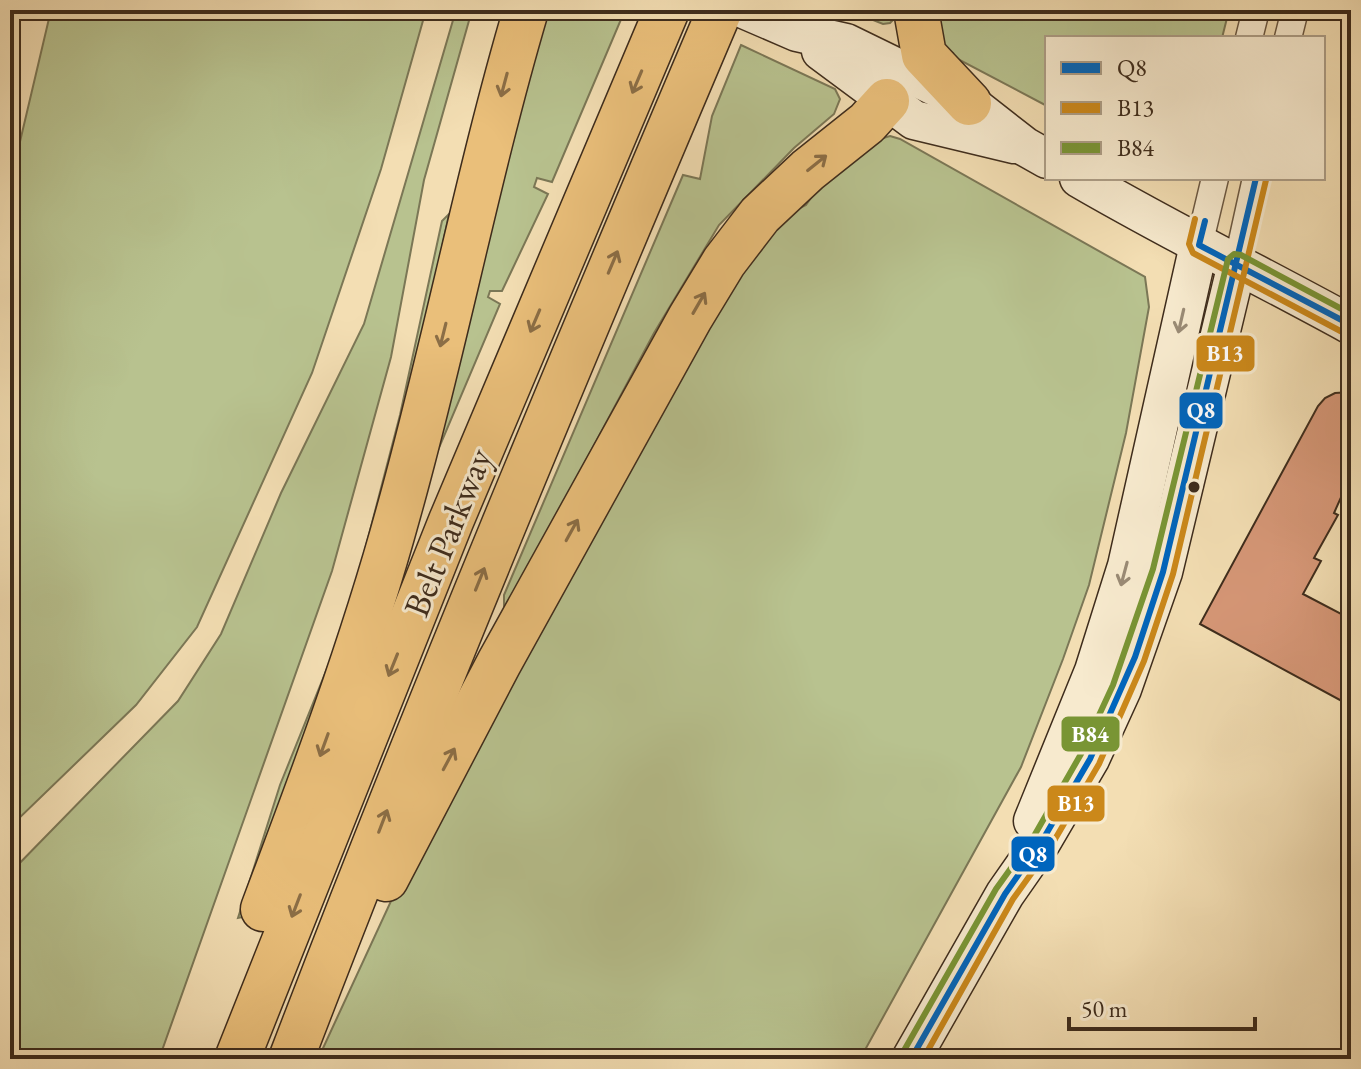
<svg xmlns="http://www.w3.org/2000/svg" width="1361" height="1069" font-family="'EB Garamond',serif">
<style>
.green{fill:#b8c28f;stroke:#7b7756;stroke-width:2}
.building{fill:#d69777;stroke:#3e2c1c;stroke-width:2}
.lines{fill:none;stroke-linecap:round;stroke-linejoin:round}
.street-casing{stroke:#6b5842;stroke-width:29}
.secondary-casing{stroke:#3e2c1c;stroke-width:41}
.highway-casing{stroke:#3e2c1c;stroke-width:47}
.street{stroke:#f7eace;stroke-width:26}
.secondary{stroke:#f7eace;stroke-width:38}
.highway{stroke:#eabf7a;stroke-width:44}
.bus-1-casing{stroke:#f7eace;stroke-width:12}
.bus-2-casing{stroke:#f7eace;stroke-width:12}
.bus-3-casing{stroke:#f7eace;stroke-width:12}
.bus-1{stroke:#0065bd;stroke-width:6}
.bus-2{stroke:#cb881a;stroke-width:6}
.bus-3{stroke:#799534;stroke-width:6}
.oneway{stroke:#8b6e46}
.oneway2{stroke:#9a8b75}
.bus-dot{fill:#3e2c1c;stroke:#f7eace;stroke-width:3}
.labels{text-anchor:middle;stroke-width:6;stroke-linejoin:round;paint-order:stroke}
.street-label{font-size:36px;fill:#3e2c1c;stroke:#f7eace}
.line-badge{stroke:#f7eace;stroke-width:3}
.badge-label{font-size:22px;text-anchor:middle;font-weight:bold;fill:#fff}
</style>
<rect width="100%" height="100%" fill="#f3deb3"/>
<filter id="stains"><feTurbulence type="fractalNoise" baseFrequency=".0025" numOctaves="4"/><feColorMatrix values="0 0 0 0 .2 0 0 0 0 .09 0 0 0 0 .02 0 0 0 .5 -.17"/></filter>
<radialGradient id="worn" r=".72"><stop offset=".6" stop-color="#630" stop-opacity="0"/><stop offset="1" stop-color="#630" stop-opacity=".3"/></radialGradient>
<!-- green -->
<g class="green">
<polygon points="51,10 426,10 381,169 312,373 197,627 136,705 10,827 10,184"/>
<polygon points="456,10 472,10 424,180 391,357 332,571 159,1059 10,1059 10,873 178,701 221,634 281,493 364,324"/>
<polygon points="545,10 625,10 552,182 537,178 534,187 548,194 502,291 490,291 488,297 500,304 405,528"/>
<polygon points="848,10 896,10 897,16 890,23 883,24"/>
<polygon points="929,10 1229,10 1222,38 1047,38 1047,106 952,56 953,53 934,42"/>
<polygon points="741,45 835,89 840,99 834,114 794,148 719,225 654,333 514,595 504,608 504,595 683,175 700,179 712,116"/>
<polygon points="890,136 900,139 1145,277 1149,307 1126,433 1089,585 1063,659 1021,767 860,1059 318,1059 410,860 719,295 784,216 806,205 822,182 880,139"/>
<polygon points="449,214 415,377 334,667 243,917 238,918 280,785 347,619 400,415 442,221"/>
</g>
<!-- building -->
<polygon class="building" points="1351,392 1351,475 1334,513 1338,515 1314,558 1321,561 1303,594 1351,619 1351,706 1200,624 1318,406 1325,398 1335,393"/>
<g class="lines">
<!-- street casing -->
<g class="street-casing">
<g id="street">
<polyline points="1249,38 1256,10"/>
<polyline points="1288,38 1295,10"/>
<polyline points="1199,245 1215,178"/>
<polyline points="1237,264 1256,178"/>
</g>
</g>
<!-- secondary casing -->
<g class="secondary-casing">
<g id="secondary">
<polyline points="746,10 797,32 846,43 969,103 1024,146 1047,159"/>
<polyline points="821,51 914,120 1014,144"/>
<path d="M1079,178c89,52 181,97 272,147"/>
<polyline points="1033,821 1094,671 1127,566 1199,245"/>
<polyline points="911,1059 1005,894 1042,841 1090,759 1122,689 1163,572 1237,264"/>
</g>
</g>
<!-- highway casing -->
<g class="highway-casing">
<g id="highway">
<polyline points="916,10 924,55 969,103"/>
<polyline points="386,879 499,663 690,318 724,262 760,215 808,170 867,123 887,101"/>
<path d="M263,909c49,-130 98,-260 135,-395 47,-167 79,-338 128,-504"/>
<polyline points="237,1059 451,521 667,10"/>
<path d="M291,1059c135,-353 281,-701 429,-1049"/>
</g>
</g>
<!-- street -->
<use href="#street" class="street"/>
<!-- secondary -->
<use href="#secondary" class="secondary"/>
<!-- highway -->
<use href="#highway" class="highway"/>
<!-- bus-1 casing -->
<g class="bus-1-casing">
<g id="bus-1">
<polyline points="1205,221 1199,245 1351,325"/>
<polyline points="911,1059 1005,894 1042,841 1090,759 1135,657 1163,572 1256,178"/>
</g>
</g>
<!-- bus-2 casing -->
<g class="bus-2-casing">
<g id="bus-2">
<polyline points="1195,219 1189,244 1193,253 1346,334"/>
<polyline points="923,1059 1013,899 1051,846 1099,764 1144,661 1173,574 1266,180"/>
</g>
</g>
<!-- bus-3 casing -->
<g class="bus-3-casing">
<polyline id="bus-3" points="902,1054 996,889 1034,836 1081,754 1113,685 1153,569 1228,259 1234,254 1241,255 1351,314"/>
</g>
<!-- bus-1 -->
<use href="#bus-1" class="bus-1"/>
<!-- bus-2 -->
<use href="#bus-2" class="bus-2"/>
<!-- bus-3 -->
<use href="#bus-3" class="bus-3"/>
</g>
<!-- one-way arrows -->
<defs><path id="oneway-shaft" d="M-6 0H5M1.5-3L5.5 0L1.5 3" fill="none" stroke-width="1.6" stroke-linecap="round" stroke-linejoin="round" transform="scale(2)"/></defs>
<g class="oneway">
<use href="#oneway-shaft" transform="translate(637 82) rotate(113)"/>
<use href="#oneway-shaft" transform="translate(504 85) rotate(105)"/>
<use href="#oneway-shaft" transform="translate(817 163) rotate(-39)"/>
<use href="#oneway-shaft" transform="translate(613 262) rotate(-67)"/>
<use href="#oneway-shaft" transform="translate(699 303) rotate(-60)"/>
<use href="#oneway-shaft" transform="translate(535 321) rotate(113)"/>
<use href="#oneway-shaft" transform="translate(443 335) rotate(104)"/>
<use href="#oneway-shaft" transform="translate(572 530) rotate(-61)"/>
<use href="#oneway-shaft" transform="translate(480 579) rotate(-68)"/>
<use href="#oneway-shaft" transform="translate(393 665) rotate(112)"/>
<use href="#oneway-shaft" transform="translate(324 745) rotate(110)"/>
<use href="#oneway-shaft" transform="translate(449 759) rotate(-62)"/>
<use href="#oneway-shaft" transform="translate(383 821) rotate(-69)"/>
<use href="#oneway-shaft" transform="translate(296 906) rotate(111)"/>
</g>
<g class="oneway2">
<use href="#oneway-shaft" transform="translate(1181 321) rotate(103)"/>
<use href="#oneway-shaft" transform="translate(1124 574) rotate(105)"/>
</g>
<!-- markers -->
<circle class="bus-dot" cx="1194" cy="487" r="7"/>
<g class="labels">
<!-- street labels -->
<g class="street-label">
<text transform="translate(447 532) rotate(-68)" y="13">Belt Parkway</text>
</g>
</g>
<g class="line-badge">
<rect x="1195" y="334" width="61" height="39" rx="8" fill="#cb881a"/>
<rect x="1178" y="391" width="46" height="39" rx="8" fill="#0065bd"/>
<rect x="1060" y="715" width="61" height="38" rx="8" fill="#799534"/>
<rect x="1046" y="784" width="60" height="39" rx="8" fill="#cb881a"/>
<rect x="1010" y="835" width="46" height="38" rx="8" fill="#0065bd"/>
</g>
<g class="badge-label">
<text x="1225" y="361">B13</text>
<text x="1201" y="418">Q8</text>
<text x="1090" y="742">B84</text>
<text x="1076" y="811">B13</text>
<text x="1033" y="862">Q8</text>
</g>
<!-- margin -->
<rect width="1361" height="1069" fill="none" stroke="#f3deb3" stroke-width="40"/>
<rect x="12" y="12" width="1337" height="1045" fill="none" stroke="#3e2c1c" stroke-width="4"/>
<rect x="20" y="20" width="1321" height="1029" fill="none" stroke="#3e2c1c" stroke-width="2"/>
<!-- legend -->
<rect x="1045" y="36" width="280" height="144" fill="#f7eace" stroke="#ad9e87" stroke-width="2"/>
<rect x="1061" y="62" width="40" height="12" fill="#0065bd" stroke="#ad9e87" stroke-width="2"/>
<text x="1117" y="76" font-size="24" fill="#3e2c1c">Q8</text>
<rect x="1061" y="102" width="40" height="12" fill="#cb881a" stroke="#ad9e87" stroke-width="2"/>
<text x="1117" y="116" font-size="24" fill="#3e2c1c">B13</text>
<rect x="1061" y="142" width="40" height="12" fill="#799534" stroke="#ad9e87" stroke-width="2"/>
<text x="1117" y="156" font-size="24" fill="#3e2c1c">B84</text>
<!-- scale -->
<path d="M1069 1017v12h186v-12" fill="none" stroke="#3e2c1c" stroke-width="4"/>
<text x="1081" y="1017" font-size="24" fill="#3e2c1c" stroke="#f7eace" stroke-width="6" paint-order="stroke">50 m</text>
<rect width="100%" height="100%" filter="url(#stains)"/>
<rect width="100%" height="100%" fill="url(#worn)"/>
</svg>
